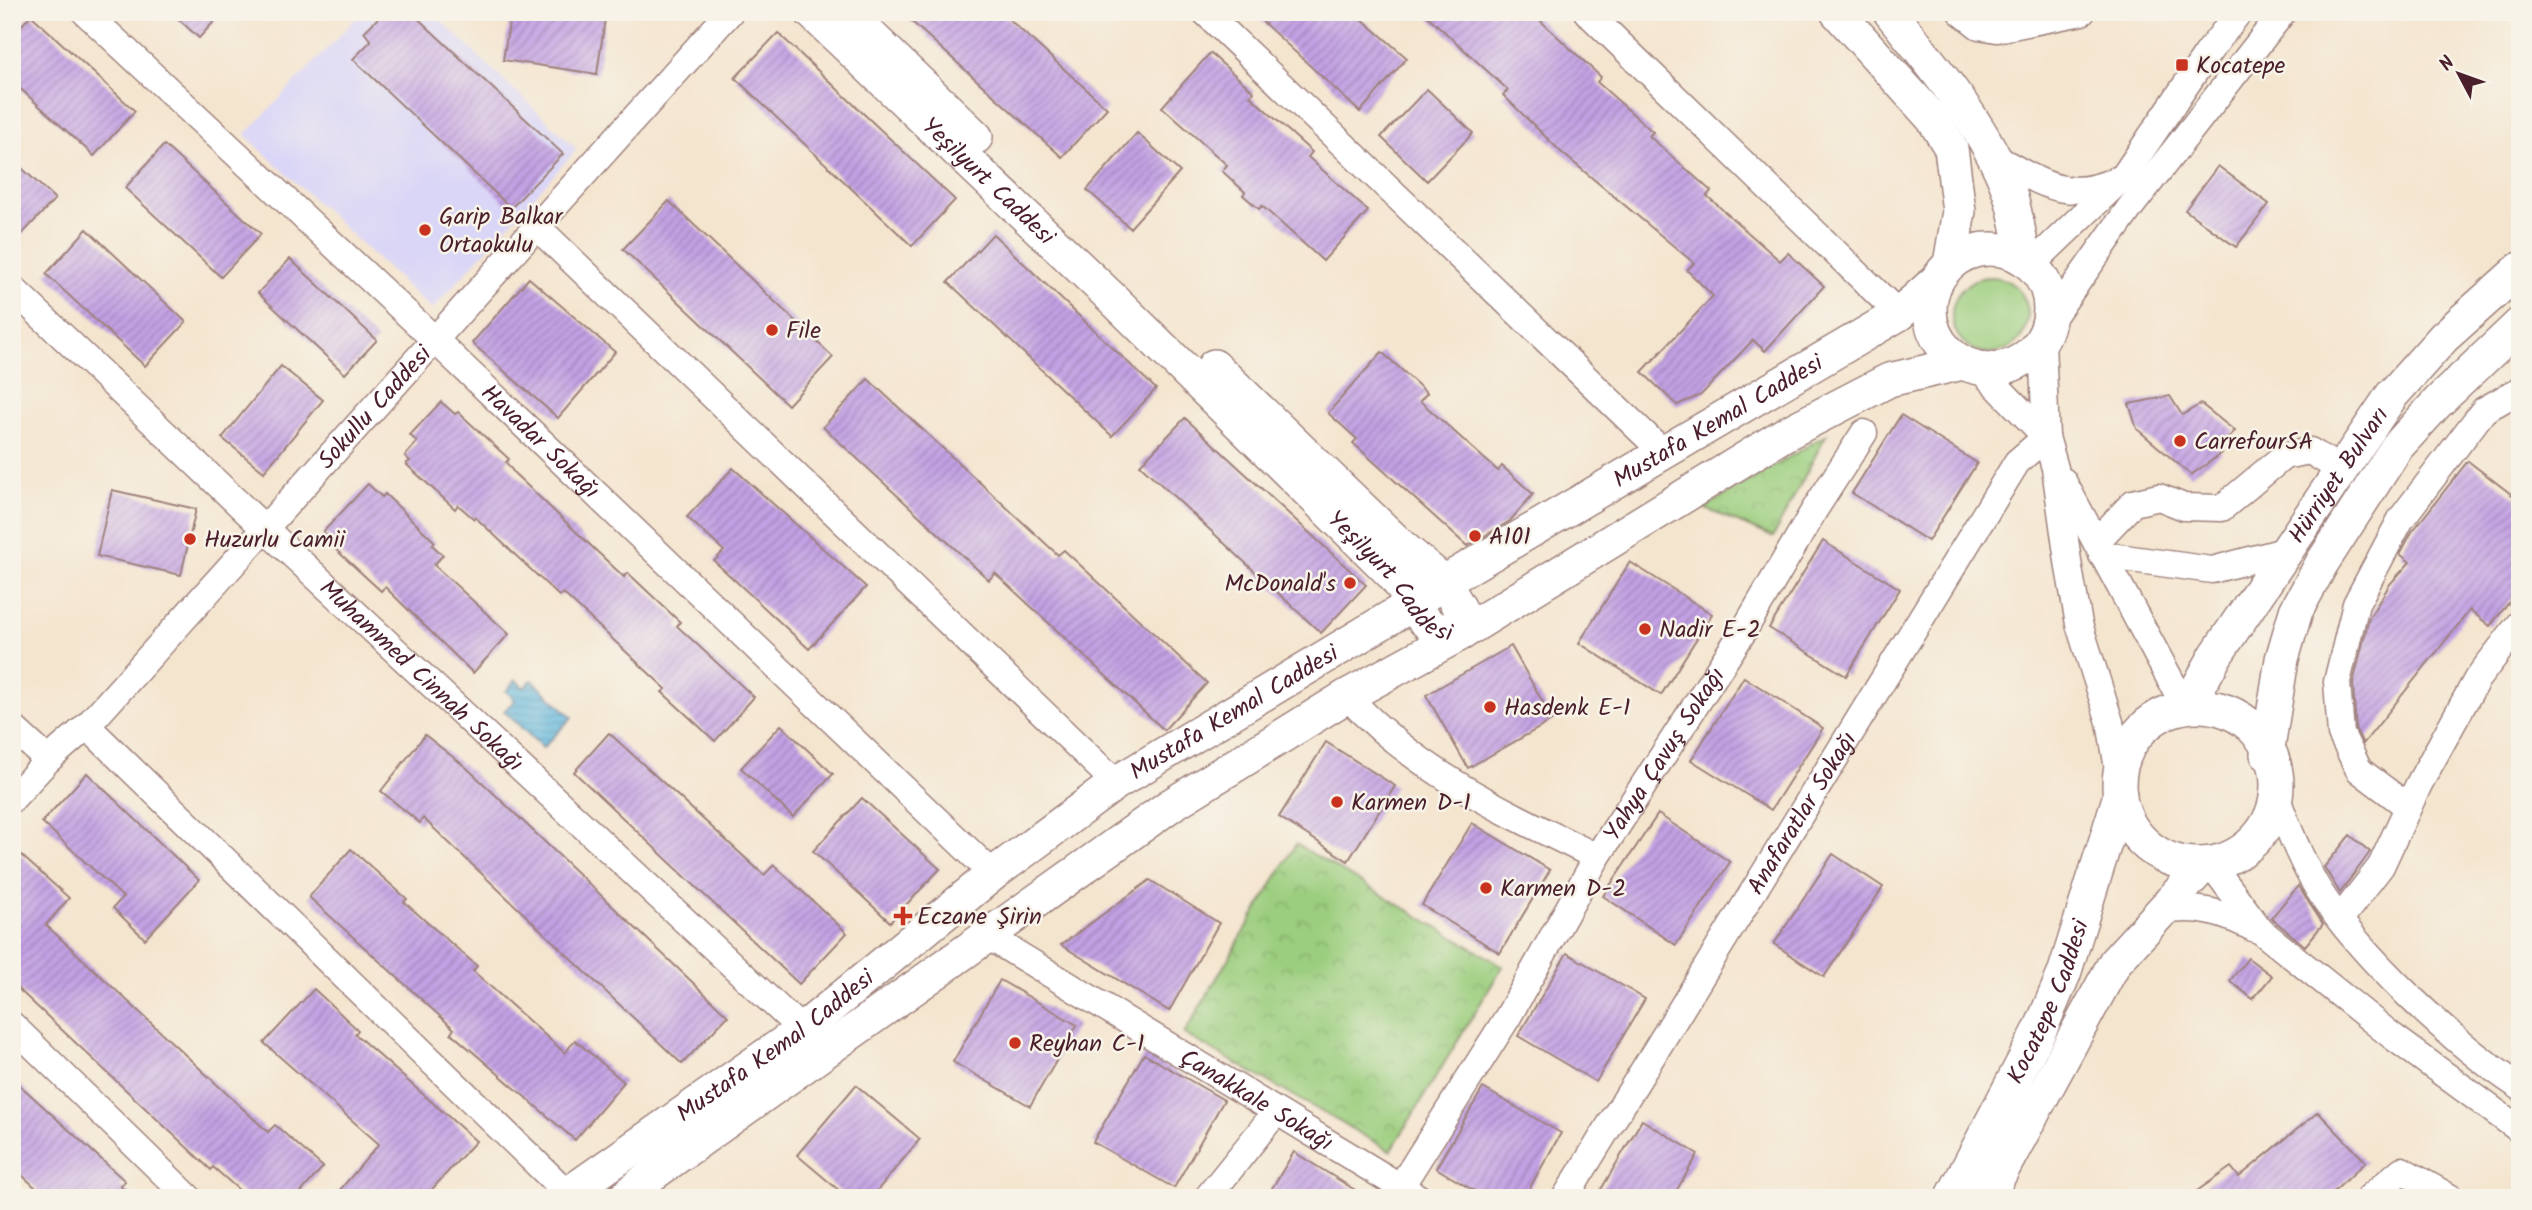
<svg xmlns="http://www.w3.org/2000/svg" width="2532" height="1210" font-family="Kalam,sans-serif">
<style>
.built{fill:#dad6f7}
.green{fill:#9bce7e;stroke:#727654;stroke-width:2}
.park{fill:url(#park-crowns);stroke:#727654;stroke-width:2}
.water{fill:url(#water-rules);stroke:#556b84;stroke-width:2}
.building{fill:url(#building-hatch)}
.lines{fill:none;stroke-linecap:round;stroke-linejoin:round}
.minor-casing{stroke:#9f827d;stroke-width:29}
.major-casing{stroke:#9f827d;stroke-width:36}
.minor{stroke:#fff;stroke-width:26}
.major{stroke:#fff;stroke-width:33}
.poi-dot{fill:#c8321e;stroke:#f7f3e8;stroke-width:2.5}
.labels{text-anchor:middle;stroke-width:5;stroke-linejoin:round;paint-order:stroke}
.poi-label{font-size:24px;fill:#4a1f2b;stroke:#f7f3e8;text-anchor:start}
.street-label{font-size:24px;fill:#4a1f2b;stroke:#f7f3e8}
</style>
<defs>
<pattern id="park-crowns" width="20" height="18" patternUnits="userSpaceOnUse" patternTransform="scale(1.75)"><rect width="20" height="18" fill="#9bce7e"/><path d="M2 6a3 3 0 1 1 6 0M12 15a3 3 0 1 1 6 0" fill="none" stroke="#87b06d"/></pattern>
<pattern id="water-rules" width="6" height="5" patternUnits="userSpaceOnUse" patternTransform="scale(1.75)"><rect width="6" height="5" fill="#60b7dd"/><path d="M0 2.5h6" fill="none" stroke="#5194b3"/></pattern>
<pattern id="building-hatch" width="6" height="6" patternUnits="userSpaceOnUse" patternTransform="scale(1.75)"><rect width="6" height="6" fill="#c3a1e4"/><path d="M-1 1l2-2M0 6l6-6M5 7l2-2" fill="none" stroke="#a083b9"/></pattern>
</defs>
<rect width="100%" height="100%" fill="#f7f3e8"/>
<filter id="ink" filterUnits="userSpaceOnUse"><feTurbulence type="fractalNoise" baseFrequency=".0143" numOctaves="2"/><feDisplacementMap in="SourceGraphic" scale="14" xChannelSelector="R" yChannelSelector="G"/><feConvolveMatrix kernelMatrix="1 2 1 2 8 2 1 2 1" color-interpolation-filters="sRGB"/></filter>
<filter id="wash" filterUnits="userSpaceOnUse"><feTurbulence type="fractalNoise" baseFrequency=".00686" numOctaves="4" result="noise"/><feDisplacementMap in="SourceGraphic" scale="28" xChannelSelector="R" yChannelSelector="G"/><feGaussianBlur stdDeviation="1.57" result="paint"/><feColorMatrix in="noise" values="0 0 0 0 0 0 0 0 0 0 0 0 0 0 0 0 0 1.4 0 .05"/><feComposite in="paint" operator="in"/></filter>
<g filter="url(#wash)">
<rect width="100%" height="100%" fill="#f4e5cf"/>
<!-- built -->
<polygon class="built" points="362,12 432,12 577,149 432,310 245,135"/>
<!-- green -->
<circle class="green" cx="1990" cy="315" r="38"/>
<!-- park -->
<g class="park">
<polygon points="1826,435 1773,537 1704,508"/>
<polygon points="1296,844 1503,966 1391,1151 1184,1034"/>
</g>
<!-- water -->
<polygon class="water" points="516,680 524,688 532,680 572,717 543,748 504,711 515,700 506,691"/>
<g id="blocks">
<!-- building -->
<g class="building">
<polygon points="171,12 223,12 199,38"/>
<polygon points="384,12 411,12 563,154 511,208 353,59 371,41 364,32"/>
<polygon points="511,12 606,12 597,74 503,60"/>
<polygon points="901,12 1001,12 1107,108 1062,157"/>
<polygon points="1252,12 1354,12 1407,58 1360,112"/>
<polygon points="1423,12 1531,12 1601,77 1597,82 1653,132 1649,136 1711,191 1707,196 1780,261 1788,253 1824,286 1765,351 1753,340 1701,395 1677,405 1642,372 1713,296 1687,270 1694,263 1561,152 1503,95 1508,90"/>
<polygon points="31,15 135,111 94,156 12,81 12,36"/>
<polygon points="778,33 955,200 912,246 735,78"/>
<polygon points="1210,53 1254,92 1250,96 1312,152 1308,157 1368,211 1323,261 1262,206 1259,209 1243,195 1245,192 1222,171 1227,165 1162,107"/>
<polygon points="1427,89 1473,133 1427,181 1381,137"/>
<polygon points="1137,133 1180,172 1130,228 1087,190"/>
<polygon points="164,145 261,234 221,277 125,188"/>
<polygon points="12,159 55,199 12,245"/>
<polygon points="2218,166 2269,204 2236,247 2185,210"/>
<polygon points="669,201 833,357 788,405 623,249"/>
<polygon points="87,229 186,322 145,366 46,274"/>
<polygon points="993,234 1156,389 1112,436 948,282"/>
<polygon points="290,259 377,340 345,374 258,293"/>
<polygon points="529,278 615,352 558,418 472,343"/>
<polygon points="1382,352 1427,393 1420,401 1498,471 1502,466 1533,494 1510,521 1467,546 1353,443 1357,439 1328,413"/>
<polygon points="281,366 323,400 264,472 222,438"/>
<polygon points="868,379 1058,555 1064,550 1207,683 1164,730 995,573 989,580 823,427"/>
<polygon points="2170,396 2182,415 2201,404 2235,431 2217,448 2222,453 2191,475 2137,429 2129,404"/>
<polygon points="441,402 455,414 458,412 509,459 506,462 515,474 624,577 628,573 680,622 677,626 754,697 715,741 662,692 666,689 563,593 559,596 475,517 474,519 458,505 455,509 406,464 410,461 405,456 417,442 410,435"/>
<polygon points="1901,415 1977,463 1928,541 1852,493"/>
<polygon points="1185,418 1366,585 1321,633 1140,465"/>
<polygon points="2468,461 2520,501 2520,589 2490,626 2470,610 2363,744 2356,730 2353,683 2369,618 2390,584 2410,562 2400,554 2412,532"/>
<polygon points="733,468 866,587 809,649 714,561 724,551 687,517"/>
<polygon points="368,484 382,497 385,494 435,542 432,545 443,555 434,565 509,634 473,673 385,587 381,591 333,547 336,544 323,532"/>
<polygon points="112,490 196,509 181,575 97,556"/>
<polygon points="1823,541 1900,589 1846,676 1769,628"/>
<polygon points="1630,562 1712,614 1661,695 1579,643"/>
<polygon points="1511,646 1553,720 1468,768 1426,695"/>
<polygon points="1744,677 1823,728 1771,810 1691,760"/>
<polygon points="781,725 833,774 793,817 741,768"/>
<polygon points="609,733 764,875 774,865 847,933 799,984 574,772"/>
<polygon points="425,735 467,768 728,1016 682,1064 423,818 420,823 381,791"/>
<polygon points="1326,742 1395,786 1348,861 1279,817"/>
<polygon points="87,773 199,880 145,939 113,908 123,897 42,822"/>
<polygon points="862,798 940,869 890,922 813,851"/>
<polygon points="1658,814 1730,862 1676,945 1603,896"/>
<polygon points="1472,823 1550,870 1500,953 1422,905"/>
<polygon points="2350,835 2370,852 2340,893 2324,867"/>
<polygon points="12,847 69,898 46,925 268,1132 275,1125 323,1167 296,1198 248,1198 213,1167 211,1170 12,983"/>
<polygon points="351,849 407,899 404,902 477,966 473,971 565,1053 575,1040 624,1082 575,1140 451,1033 454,1029 309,897"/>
<polygon points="1833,854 1883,887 1824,977 1774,944"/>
<polygon points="1150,880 1219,923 1169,1011 1061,945"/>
<polygon points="2298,886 2323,924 2305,946 2271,918"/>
<polygon points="1567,953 1645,999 1596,1082 1518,1036"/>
<polygon points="2248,958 2272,976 2253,999 2230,981"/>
<polygon points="1000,980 1077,1025 1030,1106 953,1062"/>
<polygon points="314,989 358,1030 355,1034 476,1141 424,1198 333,1198 379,1144 264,1043"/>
<polygon points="1144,1054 1224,1100 1174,1188 1093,1142"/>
<polygon points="12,1078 125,1181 120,1186 134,1198 47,1198 12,1166"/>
<polygon points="856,1085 920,1139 871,1198 848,1198 797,1155"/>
<polygon points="1483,1088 1561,1133 1524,1198 1486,1198 1436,1168"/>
<polygon points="2318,1112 2366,1162 2327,1198 2187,1198 2231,1167 2239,1177"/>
<polygon points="1642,1120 1698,1154 1672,1198 1596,1198"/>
<polygon points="1294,1152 1368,1198 1266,1198"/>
</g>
</g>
</g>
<g filter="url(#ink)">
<use href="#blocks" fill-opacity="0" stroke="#9f827d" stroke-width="2"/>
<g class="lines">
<!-- minor casing -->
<g class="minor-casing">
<g id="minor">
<path id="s1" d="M85,12l348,326 560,536"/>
<polyline points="1205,12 1663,452"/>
<polyline points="1587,12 1899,314"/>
<polyline points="1961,12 1979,26 1997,29 2082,12"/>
<path d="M1992,156c47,24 71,48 124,24"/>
<polyline points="535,225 1116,783"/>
<polyline points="2031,265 2124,176 2207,54 2239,12"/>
<path id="s2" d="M12,288l252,240 538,502"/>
<polyline points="2049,322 2132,205 2283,12"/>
<polyline points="2042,341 2046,437 2055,468 2069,568 2079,624 2110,722 2119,774"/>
<polyline points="1980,369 2046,437"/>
<polyline points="2063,481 2184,705"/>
<polyline points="2096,542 2133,503 2159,497 2184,507 2222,508 2284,456 2310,451 2340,469"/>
<polyline points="2102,555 2212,570 2288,550"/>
<path d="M1347,696c69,76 160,117 250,161"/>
<polyline points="87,726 568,1194"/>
<polyline points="12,727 48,760"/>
<path id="s3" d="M12,799l36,-39 39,-34 643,-714"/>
<path d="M2278,801c11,30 23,60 40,88 41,66 137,156 202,198"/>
<polyline points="2408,807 2359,770 2341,734 2337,682 2356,604 2401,519 2484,410 2520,390"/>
<polyline points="2211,864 2261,931 2392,1036 2520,1130"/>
<path d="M2164,911c34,-6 61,2 91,18"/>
<polyline points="2340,919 2381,866 2419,784 2477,679 2520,623"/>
<path id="s4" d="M986,935l433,263"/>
<polyline points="12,1025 189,1198"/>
<path id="s5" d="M1401,1186l108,-171 88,-158 146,-225 72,-123 49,-76"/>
<polyline points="1207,1198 1276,1112"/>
<path id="s6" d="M1565,1198l452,-736 29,-25"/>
<polyline points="2369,1198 2402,1170 2451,1198"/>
</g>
</g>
<!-- major casing -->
<g class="major-casing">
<g id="major">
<path id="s7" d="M811,12l304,289 277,273c26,29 24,60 70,59"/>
<polyline points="846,12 976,137"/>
<polyline points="1837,12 1933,119 1951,148 1959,211 1950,264"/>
<path d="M1890,12c42,54 92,109 117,174 9,22 12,49 17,73"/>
<circle cx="1990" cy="309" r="60"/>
<polyline points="1214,366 1401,546 1444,582 1460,609 1464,622 1462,633"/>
<path id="s8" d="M2188,706l28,-51 176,-260 52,-58 76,-68"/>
<circle cx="2198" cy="785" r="79"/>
<polyline points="2267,754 2282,659 2296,611 2322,563 2397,447 2438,402 2520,324"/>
<path id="s9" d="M562,1198l240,-168 191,-156 123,-91 295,-178 33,-23 455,-268 38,-34"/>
<polyline points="624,1198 650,1176 1171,805 1347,696 1462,633 1785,434 1889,380 1963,363"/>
<path id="s10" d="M1952,1198l88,-168 24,-56 56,-179"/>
<polyline points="1987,1198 2115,962 2205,864"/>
</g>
</g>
<!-- minor -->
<use href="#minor" class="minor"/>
<!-- major -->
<use href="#major" class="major"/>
</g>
</g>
<!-- markers -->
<g class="poi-dot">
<rect x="2175" y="58" width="14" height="14" rx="3.5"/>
<circle cx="425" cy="230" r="7"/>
<circle cx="772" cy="330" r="7"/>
<circle cx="2180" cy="441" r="7"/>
<circle cx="1475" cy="536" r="7"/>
<circle cx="190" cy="539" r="7"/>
<circle cx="1350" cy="583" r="7"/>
<circle cx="1645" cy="629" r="7"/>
<circle cx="1490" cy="707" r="7"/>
<circle cx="1337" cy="802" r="7"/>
<circle cx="1486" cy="888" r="7"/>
<path d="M899.5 905.5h7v7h7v7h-7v7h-7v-7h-7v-7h7z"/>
<circle cx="1015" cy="1043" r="7"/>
</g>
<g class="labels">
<!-- poi labels -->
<g class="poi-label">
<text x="2196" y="73">Kocatepe</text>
<text x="439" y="224">Garip Balkar<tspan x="439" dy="28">Ortaokulu</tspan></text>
<text x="786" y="338">File</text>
<text x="2194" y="449">CarrefourSA</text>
<text x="1489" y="544">A101</text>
<text x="204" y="547">Huzurlu Camii</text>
<text x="1336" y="591" text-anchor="end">McDonald's</text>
<text x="1659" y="637">Nadir E-2</text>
<text x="1504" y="715">Hasdenk E-1</text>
<text x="1351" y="810">Karmen D-1</text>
<text x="1500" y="896">Karmen D-2</text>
<text x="917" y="924">Eczane Şirin</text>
<text x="1029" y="1051">Reyhan C-1</text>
</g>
<!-- street labels -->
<g class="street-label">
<text dy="8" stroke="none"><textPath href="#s7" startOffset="245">Yeşilyurt Caddesi</textPath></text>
<text dy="8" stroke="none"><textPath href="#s3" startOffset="534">Sokullu Caddesi</textPath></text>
<text dy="8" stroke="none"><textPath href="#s9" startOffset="1395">Mustafa Kemal Caddesi</textPath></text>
<text dy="8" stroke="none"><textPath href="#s1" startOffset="626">Havadar Sokağı</textPath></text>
<text dy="8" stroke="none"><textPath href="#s8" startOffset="276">Hürriyet Bulvarı</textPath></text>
<text dy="8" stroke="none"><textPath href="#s7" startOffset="810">Yeşilyurt Caddesi</textPath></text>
<text dy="8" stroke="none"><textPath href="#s2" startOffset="564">Muhammed Cinnah Sokağı</textPath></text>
<text dy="8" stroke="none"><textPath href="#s9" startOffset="830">Mustafa Kemal Caddesi</textPath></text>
<text dy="8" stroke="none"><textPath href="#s5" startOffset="506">Yahya Çavuş Sokağı</textPath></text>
<text dy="8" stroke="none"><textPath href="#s6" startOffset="452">Anafaratlar Sokağı</textPath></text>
<text dy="8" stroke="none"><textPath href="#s10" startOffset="219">Kocatepe Caddesi</textPath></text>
<text dy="8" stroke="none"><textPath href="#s9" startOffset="262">Mustafa Kemal Caddesi</textPath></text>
<text dy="8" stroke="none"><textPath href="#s4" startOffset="317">Çanakkale Sokağı</textPath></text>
</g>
</g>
<!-- margin -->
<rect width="2532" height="1210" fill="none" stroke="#f7f3e8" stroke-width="42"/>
<!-- north arrow -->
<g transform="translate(2459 74) rotate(311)" stroke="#f7f3e8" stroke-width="5" paint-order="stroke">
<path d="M0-5L12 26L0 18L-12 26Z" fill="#4a1f2b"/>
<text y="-10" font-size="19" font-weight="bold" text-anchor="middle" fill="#4a1f2b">N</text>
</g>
</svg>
